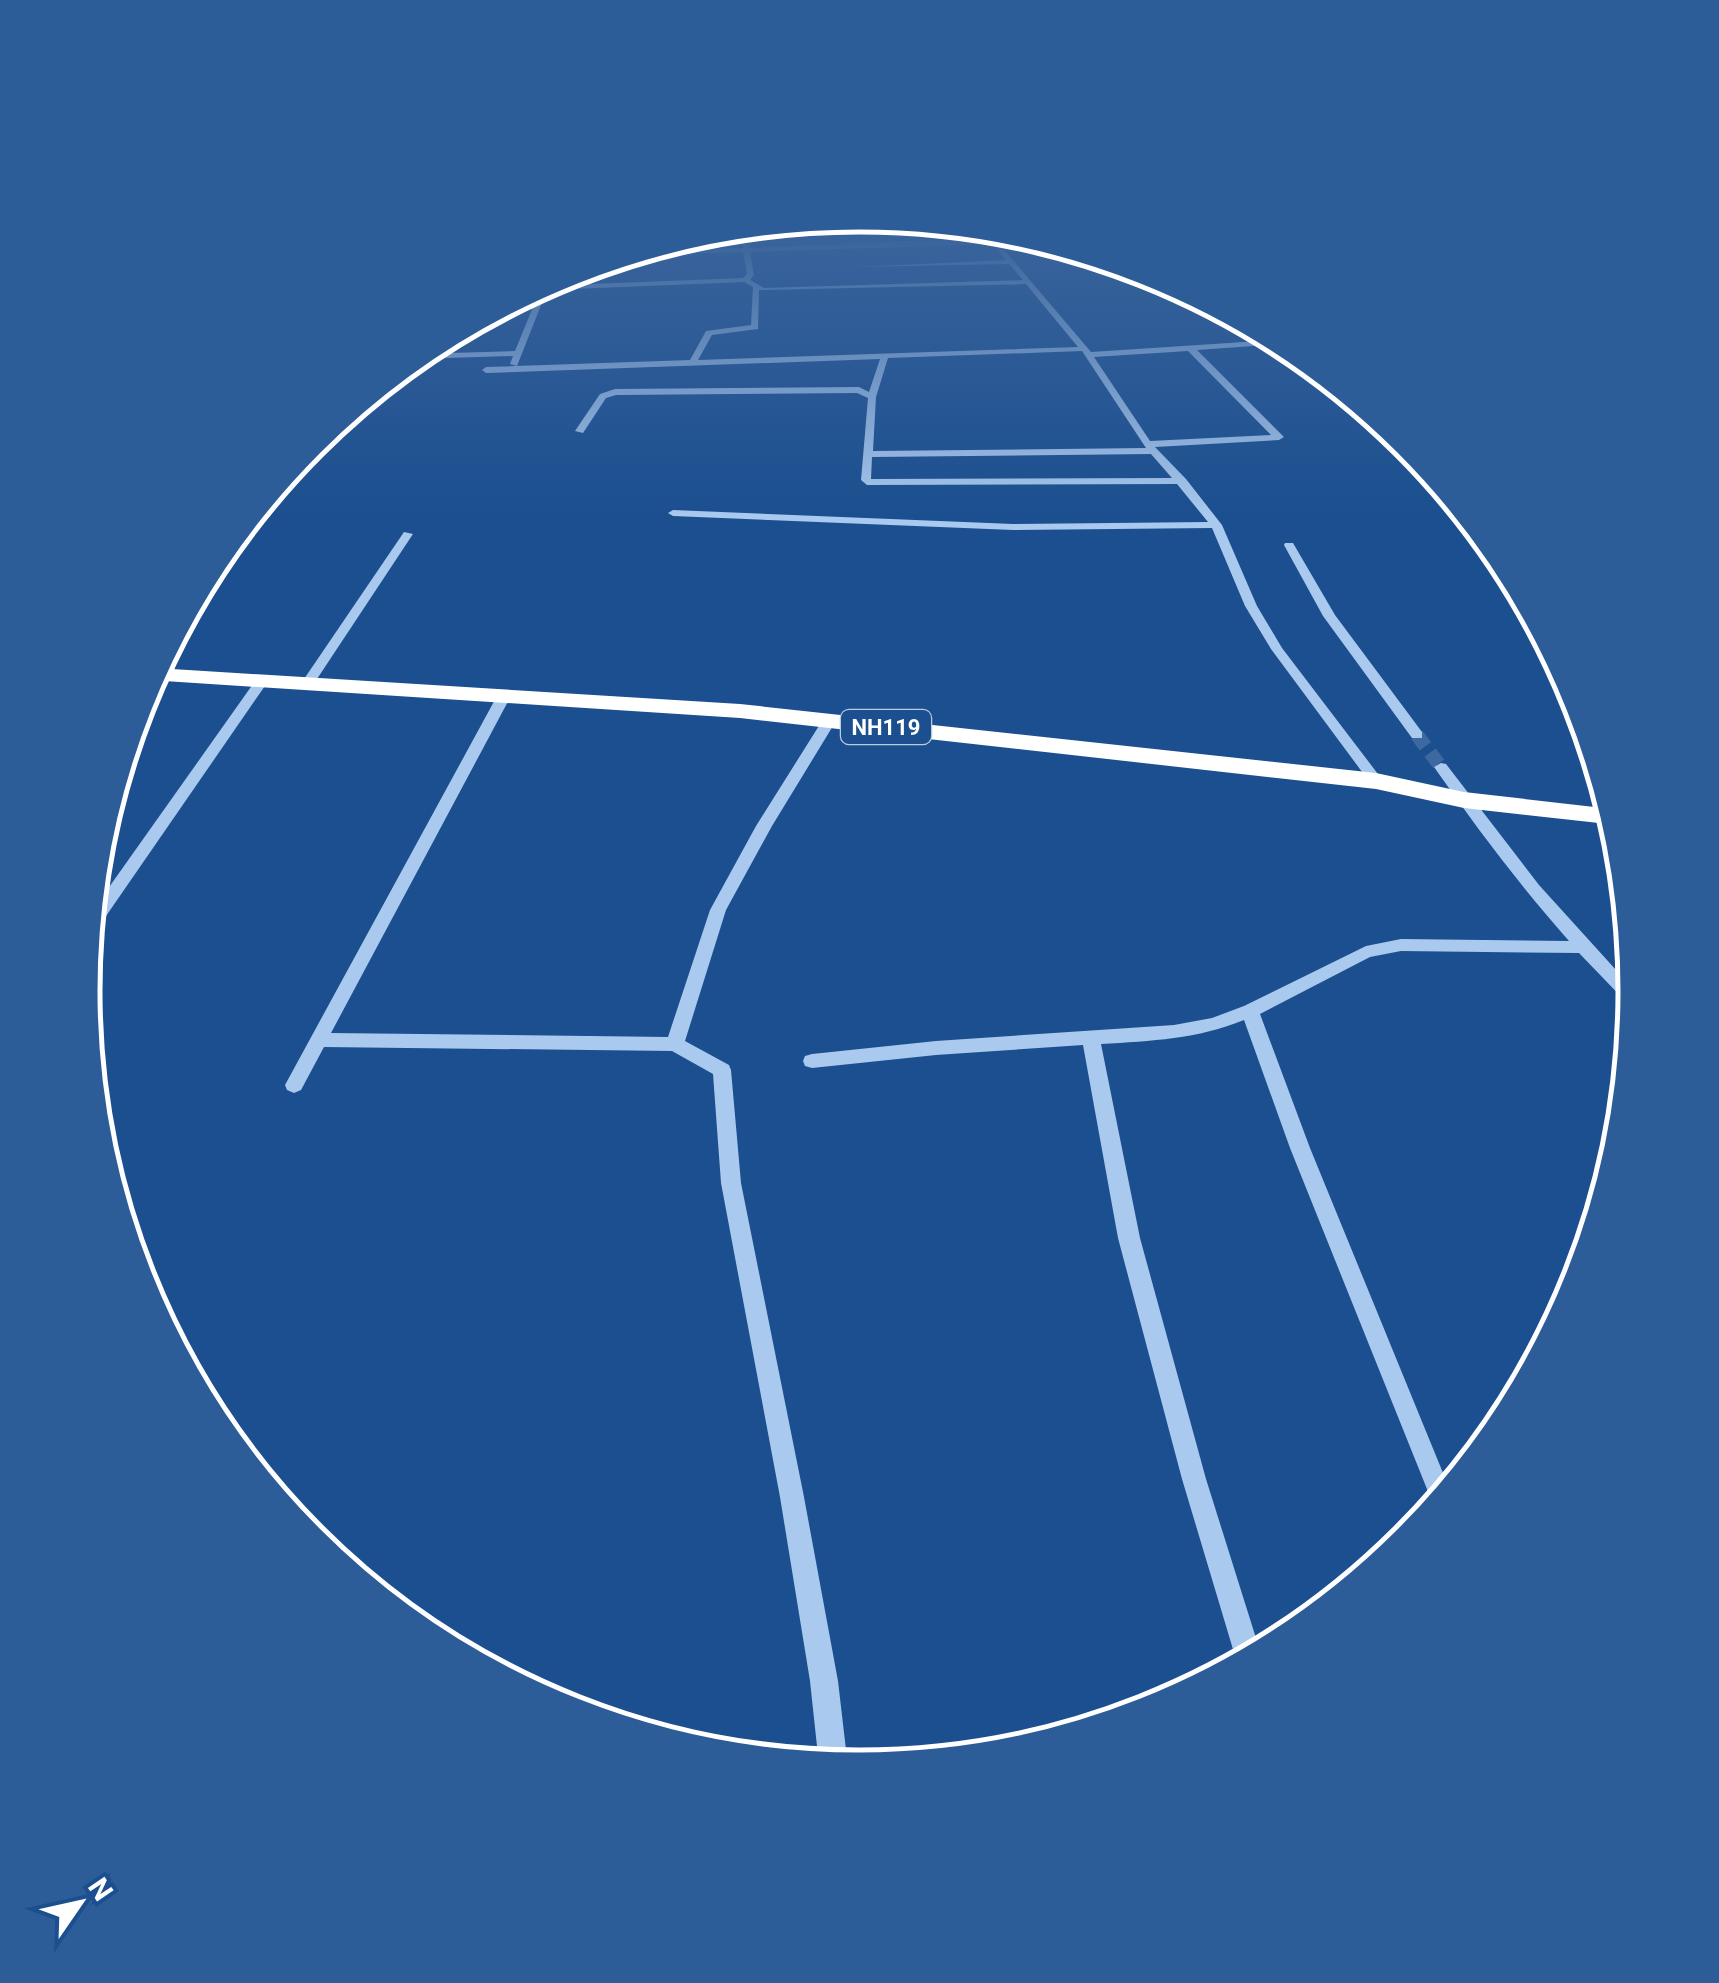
<svg xmlns="http://www.w3.org/2000/svg" width="1719" height="1983" font-family="Roboto,sans-serif">
<style>
.lines{fill:none;stroke-linecap:round;stroke-linejoin:round}
.minor-tunnel{stroke:#3d69a0;stroke-width:14;stroke-dasharray:14 8;stroke-linecap:butt}
.minor{fill:#a9c9ee;fill-rule:evenodd}
.highway{fill:#fff;fill-rule:evenodd}
.labels{text-anchor:middle;stroke-width:8;stroke-linejoin:round;paint-order:stroke}
.shield{fill:#1b4f8f;stroke:#bbcadd;stroke-width:2.5}
.shield-label{font-size:22px;font-weight:bold;fill:#fff}
.rim{fill:none;stroke:#fff;stroke-width:5}
</style>
<rect width="100%" height="100%" fill="#1b4f8f"/>
<g class="lines">
<!-- minor-tunnel -->
<polyline class="minor-tunnel" points="1417,735 1441,767"/>
<!-- minor -->
<g class="minor">
<path d="M741,238h6l2,10 245,-10 97,114 168,-11 -151,-82 14,4 190,99 13,11h-6l-52,-28 -70,5 87,87 -5,3 -124,7 31,32 36,46 35,81 25,42 99,130v6h-10l-100,-135 -26,-43 -33,-78 -199,2 -340,-14 -5,-3 5,-3 340,14 195,-2 -31,-38 -310,1 -6,-5 7,-82 -11,-5 -241,2 -10,3 -23,35 -8,-2 25,-37 15,-5 244,-2 10,5 11,-33 -394,14 -4,-3 4,-3 204,-7 16,-29 45,-6 2,-38 -9,-5 -197,8 -30,76 -7,-2 3,-8 -101,3 5,-5 98,-3 25,-61h-7l7,-4 203,-8 4,-4 -4,-22 -120,3 11,-3 109,-4zM993,244l13,16 -150,7 153,-3 14,16 -259,8 -14,-8 4,-5 -4,-23zM1026,284l52,63 -380,13 14,-25 46,-6 1,-39zM1082,351l64,97 -273,3 3,-54 12,-39zM1188,351l83,84 -121,6 -56,-84zM1151,454l21,24 -301,1 1,-22z"/>
<polygon points="404,532 413,534 313,685 303,685 302,682"/>
<polygon points="1285,543 1293,543 1335,615 1422,732 1422,738 1412,738 1323,616 1284,545"/>
<polygon points="263,676 269,680 95,932 88,934 90,914 258,677"/>
<polygon points="504,692 511,696 331,1033 668,1037 710,910 756,826 822,721 829,717 836,721 772,826 726,910 685,1041 729,1065 731,1070 741,1183 804,1497 838,1681 848,1767 819,1765 810,1681 780,1497 721,1183 713,1074 672,1051 324,1047 301,1090 294,1093 287,1090 285,1085 497,696"/>
<path d="M1441,763l5,1 93,121 97,107 -1,15 -5,-1 -51,-53 -178,-2 -31,6 -110,57 50,134 140,342 -15,19 -145,-361 -46,-128c-46,19 -93,21 -143,24l39,194 66,241 55,175 -23,12 -56,-187 -64,-241 -35,-193 -147,10 -124,13 -7,-2 -2,-5 2,-5 7,-2 124,-13 238,-16 38,-7 32,-12 122,-60 35,-7 168,2c-49,-55 -93,-114 -135,-174z"/>
</g>
<!-- highway -->
<polygon class="highway" points="156,668 740,704 1376,773 1464,792 1612,809 1617,825 1464,808 1376,789 740,718 149,680"/>
</g>
<!-- sky -->
<linearGradient id="sky" x2="0" y2="1"><stop stop-color="#0f2b4f"/><stop offset="0.46" stop-color="#39639b"/><stop offset="1" stop-color="#39639b" stop-opacity="0"/></linearGradient>
<rect width="1719" height="516" fill="url(#sky)"/>
<g class="labels">
<!-- shield labels -->
<rect class="shield" x="841" y="710" width="90" height="34" rx="8"/>
<g class="shield-label">
<text x="886" y="735">NH119</text>
</g>
</g>
<!-- crop -->
<path d="M0 0H1719V1983H0ZM100 991a759 759 0 1 1 1518 0a759 759 0 1 1-1518 0Z" fill="#2d5d98" fill-rule="evenodd"/>
<path class="rim" d="M100 991a759 759 0 1 1 1518 0a759 759 0 1 1-1518 0Z"/>
<!-- north arrow -->
<g transform="translate(80 1903) rotate(56)" stroke="#1b4f8f" stroke-width="8" paint-order="stroke">
<path d="M0-8L18 38L0 25L-18 38Z" fill="#ffffff"/>
<text y="-15" font-size="28" font-weight="bold" text-anchor="middle" fill="#ffffff">N</text>
</g>
</svg>
